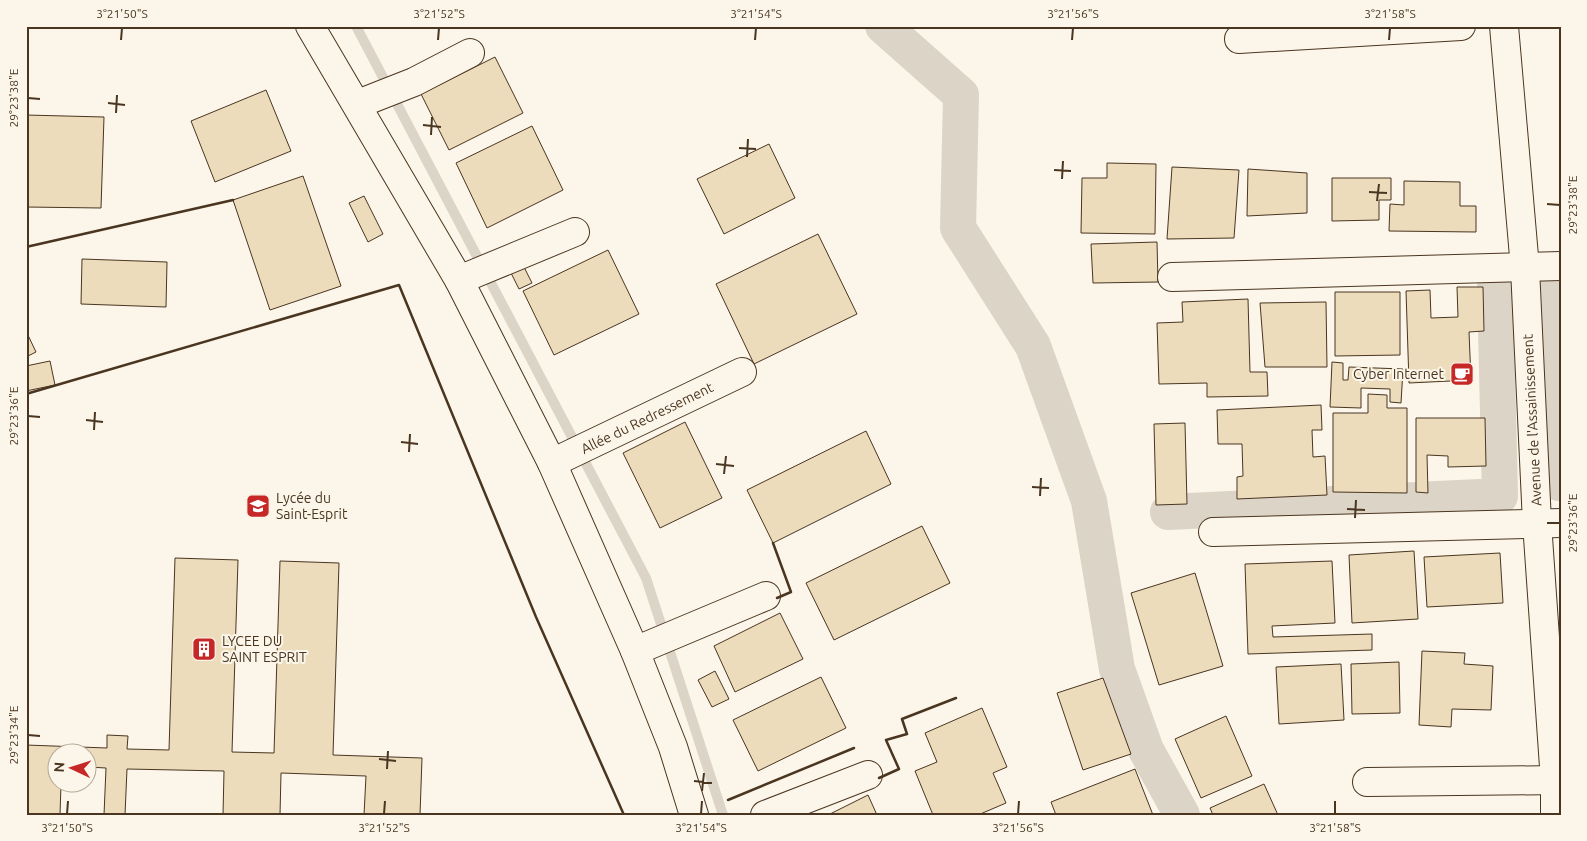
<svg xmlns="http://www.w3.org/2000/svg" width="1587" height="841" font-family="Ubuntu,sans-serif">
<style>
.lines{fill:none;stroke-linecap:round;stroke-linejoin:round}
.stream{stroke:#dcd4c6;stroke-width:10}
.canal{stroke:#dcd4c6;stroke-width:36}
.building{fill:#ecdcbc;stroke:#4a3520}
.street-casing{stroke:#4a3520;stroke-width:30}
.secondary-casing{stroke:#4a3520;stroke-width:30}
.street{stroke:#fbf6e9;stroke-width:28}
.secondary{stroke:#fbf6e9;stroke-width:28}
.wall{stroke:#4a3520;stroke-width:2.5}
.ticks{fill:none;stroke:#4a3520;stroke-width:2}
.labels{text-anchor:middle;stroke-width:4;stroke-linejoin:round;paint-order:stroke}
.poi-label{font-size:14px;fill:#4a3520;stroke:#fbf6e9;text-anchor:start}
.street-label{font-size:14px;fill:#4a3520;stroke:#fbf6e9}
.neatline{fill:none;stroke:#4a3520;stroke-width:2}
.ticks-label{font-size:12px;text-anchor:middle;fill:#4a3520}
</style>
<rect width="100%" height="100%" fill="#fbf6e9"/>
<g class="lines">
<!-- stream -->
<polyline class="stream" points="356,26 646,578 723,815"/>
<!-- canal -->
<g class="canal">
<polyline points="883,26 961,95 958,228 1033,346 1089,501 1117,669 1146,750 1182,815"/>
<polyline points="1557,272 1559,483 1561,483"/>
<polyline points="1168,512 1500,496 1495,287"/>
</g>
</g>
<!-- building -->
<g class="building">
<polygon points="495,57 523,113 449,150 421,94"/>
<polygon points="266,90 291,151 215,182 191,121"/>
<polygon points="26,115 104,117 101,208 26,207"/>
<polygon points="532,126 563,190 487,228 456,163"/>
<polygon points="769,144 795,198 724,234 697,179"/>
<polygon points="1107,163 1156,164 1155,234 1081,233 1082,178 1107,178"/>
<polygon points="1172,167 1239,170 1234,238 1167,239"/>
<polygon points="1248,169 1307,173 1307,213 1247,216"/>
<polygon points="303,176 341,286 270,310 233,200"/>
<polygon points="1332,178 1391,178 1391,200 1379,200 1379,220 1332,221"/>
<polygon points="1404,181 1460,182 1460,206 1476,206 1476,232 1389,231 1390,204 1404,205"/>
<polygon points="364,196 383,234 368,242 349,203"/>
<polygon points="818,234 857,314 754,364 716,284"/>
<polygon points="1157,242 1158,282 1093,283 1091,244"/>
<polygon points="608,250 639,314 554,355 523,291"/>
<polygon points="82,259 167,262 166,307 81,304"/>
<polygon points="520,259 532,283 519,289 507,265"/>
<polygon points="1457,287 1483,287 1484,331 1469,332 1471,380 1409,383 1406,291 1430,290 1431,318 1458,317"/>
<polygon points="1335,292 1400,292 1400,355 1335,356"/>
<polygon points="1248,299 1250,372 1267,372 1268,396 1207,397 1207,383 1159,384 1157,323 1183,322 1182,302"/>
<polygon points="1326,302 1327,367 1265,367 1260,303"/>
<polygon points="26,331 36,352 26,357"/>
<polygon points="50,361 55,385 26,391 26,366"/>
<polygon points="1332,362 1343,363 1343,380 1348,380 1349,367 1403,369 1401,403 1390,402 1390,389 1361,388 1361,408 1330,407"/>
<polygon points="1368,394 1387,395 1387,408 1407,408 1407,493 1333,492 1333,413 1368,413"/>
<polygon points="1321,405 1322,430 1312,430 1313,457 1325,456 1327,495 1237,499 1237,477 1243,476 1242,444 1218,444 1217,410"/>
<polygon points="1416,418 1485,418 1486,466 1448,467 1448,456 1427,455 1428,493 1416,492"/>
<polygon points="685,422 722,498 660,528 623,453"/>
<polygon points="1185,423 1187,504 1156,505 1154,424"/>
<polygon points="866,431 891,484 773,543 747,490"/>
<polygon points="922,526 950,583 834,640 806,583"/>
<polygon points="1414,551 1418,619 1352,623 1349,555"/>
<polygon points="1500,553 1503,603 1427,607 1424,557"/>
<polygon points="175,558 238,560 232,752 274,753 280,561 339,563 333,755 422,758 420,815 364,815 366,776 281,773 280,815 223,815 224,771 127,769 125,815 104,815 106,768 88,767 88,754 58,754 58,784 61,784 60,815 26,815 26,745 107,748 107,735 128,736 127,749 169,750"/>
<polygon points="1332,561 1335,623 1272,626 1273,637 1372,634 1372,650 1248,654 1245,564"/>
<polygon points="1195,573 1223,666 1159,685 1131,593"/>
<polygon points="780,613 803,659 735,692 714,646"/>
<polygon points="1422,651 1465,653 1464,664 1493,666 1491,710 1452,709 1451,727 1419,725"/>
<polygon points="1399,662 1400,713 1352,714 1351,664"/>
<polygon points="1341,664 1344,720 1279,724 1276,667"/>
<polygon points="715,671 729,699 712,707 698,680"/>
<polygon points="821,677 846,728 758,771 733,720"/>
<polygon points="1103,678 1131,754 1083,770 1057,693"/>
<polygon points="982,708 1007,767 993,773 1006,803 978,815 933,815 915,771 937,762 925,733"/>
<polygon points="1226,716 1252,776 1201,798 1175,739"/>
<polygon points="1135,769 1153,815 1056,815 1051,802"/>
<polygon points="1264,784 1278,815 1213,815 1210,808"/>
<polygon points="868,795 877,815 828,815"/>
</g>
<g class="lines">
<!-- street casing -->
<g class="street-casing">
<g id="street">
<polyline points="1504,26 1525,268 1537,523 1555,781 1555,815"/>
<polyline points="1239,39 1461,26"/>
<polyline points="358,104 414,82 470,53"/>
<polyline points="1172,277 1561,266"/>
<polyline points="459,280 575,232"/>
<polyline points="552,463 742,372"/>
<polyline points="1213,532 1561,523"/>
<polyline points="635,651 766,596"/>
<polyline points="1367,782 1561,780"/>
<polyline points="765,815 868,775"/>
</g>
</g>
<!-- secondary casing -->
<g class="secondary-casing">
<polyline id="secondary" points="310,26 459,280 552,463 635,651 673,747 694,815"/>
</g>
<!-- street -->
<use href="#street" class="street"/>
<!-- secondary -->
<use href="#secondary" class="secondary"/>
<!-- wall -->
<g class="wall">
<polyline points="26,247 233,200"/>
<polyline points="26,394 399,285 536,617 624,815"/>
<polyline points="773,543 791,592 777,598"/>
<polyline points="879,778 899,769 886,740 907,734 902,719 956,698"/>
<polyline points="728,800 854,748"/>
</g>
</g>
<!-- ticks -->
<path class="ticks" d="M121,40l1,-12M438,40l1,-12M755,40l1,-12M1072,40l1,-12M1389,40l1,-12M28,98l12,1M108,103l17,2M116,113l1,-18M423,125l18,2M431,135l1,-18M739,148l17,1M747,157l1,-18M1054,170l17,1M1062,179l1,-18M1369,192l18,1M1377,201l2,-17M1547,204l13,1M28,416l12,1M86,420l17,2M94,430l1,-18M401,442l17,2M409,452l1,-18M716,464l18,2M724,474l2,-18M1032,487l17,1M1040,496l1,-18M1347,509l18,1M1355,518l1,-18M1547,523h13M28,735l12,1M379,759l17,2M387,769l1,-18M694,781l18,2M702,791l2,-18M67,814l1,-13M384,814l1,-13M701,814l1,-13M1018,814l1,-13M1335,814v-13"/>
<!-- icons -->
<defs>
<g id="cafe-square" transform="scale(1.25)"><rect x="-9" y="-9" width="18" height="18" rx="4" fill="#c62828" stroke="#fbf6e9"/><path d="M-5.5-4.5H6V0H3Q3 3.5 0 3.5H-2.5Q-5.5 3.5-5.5 0ZM3-3.2v2h1.7v-2ZM-6 4.5H4V6H-6Z" fill="#fff"/></g>
<g id="school-square" transform="scale(1.25)"><rect x="-9" y="-9" width="18" height="18" rx="4" fill="#c62828" stroke="#fbf6e9"/><path d="M0-5L7-2L0 1L-7-2ZM-4 1L0 2.5L4 1V4Q0 6-4 4Z" fill="#fff"/></g>
<g id="building-square" transform="scale(1.25)"><rect x="-9" y="-9" width="18" height="18" rx="4" fill="#c62828" stroke="#fbf6e9"/><path d="M-4-6H4V6H1V3H-1V6H-4ZM-2.5-4.3h1.7v1.8h-1.7ZM.8-4.3h1.7v1.8H.8ZM-2.5-1h1.7V.8h-1.7ZM.8-1h1.7V.8H.8Z" fill="#fff"/></g>
</defs>
<g fill-rule="evenodd">
<use href="#cafe-square" x="1462" y="374"/>
<use href="#school-square" x="258" y="506"/>
<use href="#building-square" x="204" y="649"/>
</g>
<g class="labels">
<!-- poi labels -->
<g class="poi-label">
<text x="1444" y="379" text-anchor="end">Cyber Internet</text>
<text x="276" y="503">Lycée du<tspan x="276" dy="16">Saint-Esprit</tspan></text>
<text x="222" y="646">LYCEE DU<tspan x="222" dy="16">SAINT ESPRIT</tspan></text>
</g>
<!-- street labels -->
<g class="street-label">
<text transform="translate(647 418) rotate(-26)" y="5">Allée du Redressement</text>
<text transform="translate(1532 420) rotate(-93)" y="5">Avenue de l'Assainissement</text>
</g>
</g>
<!-- border -->
<rect width="1587" height="841" fill="none" stroke="#fbf6e9" stroke-width="55"/>
<!-- north arrow -->
<g transform="translate(72 768) rotate(274)"><circle r="24" fill="#fbf6e9" stroke="#b4a999"/>
<path d="M0-4L9 19L0 12L-9 19Z" fill="#c62828"/>
<text y="-8" font-size="14" font-weight="bold" text-anchor="middle" fill="#4a3520">N</text>
</g>
<rect x="28" y="28" width="1532" height="786" class="neatline"/>
<g class="ticks-label">
<text x="122" y="18">3°21'50"S</text>
<text x="439" y="18">3°21'52"S</text>
<text x="756" y="18">3°21'54"S</text>
<text x="1073" y="18">3°21'56"S</text>
<text x="1390" y="18">3°21'58"S</text>
<text transform="translate(14 98) rotate(-90)" y="4">29°23'38"E</text>
<text transform="translate(1573 205) rotate(-90)" y="4">29°23'38"E</text>
<text transform="translate(14 416) rotate(-90)" y="4">29°23'36"E</text>
<text transform="translate(1573 523) rotate(-90)" y="4">29°23'36"E</text>
<text transform="translate(14 735) rotate(-90)" y="4">29°23'34"E</text>
<text x="67" y="832">3°21'50"S</text>
<text x="384" y="832">3°21'52"S</text>
<text x="701" y="832">3°21'54"S</text>
<text x="1018" y="832">3°21'56"S</text>
<text x="1335" y="832">3°21'58"S</text>
</g>
</svg>
